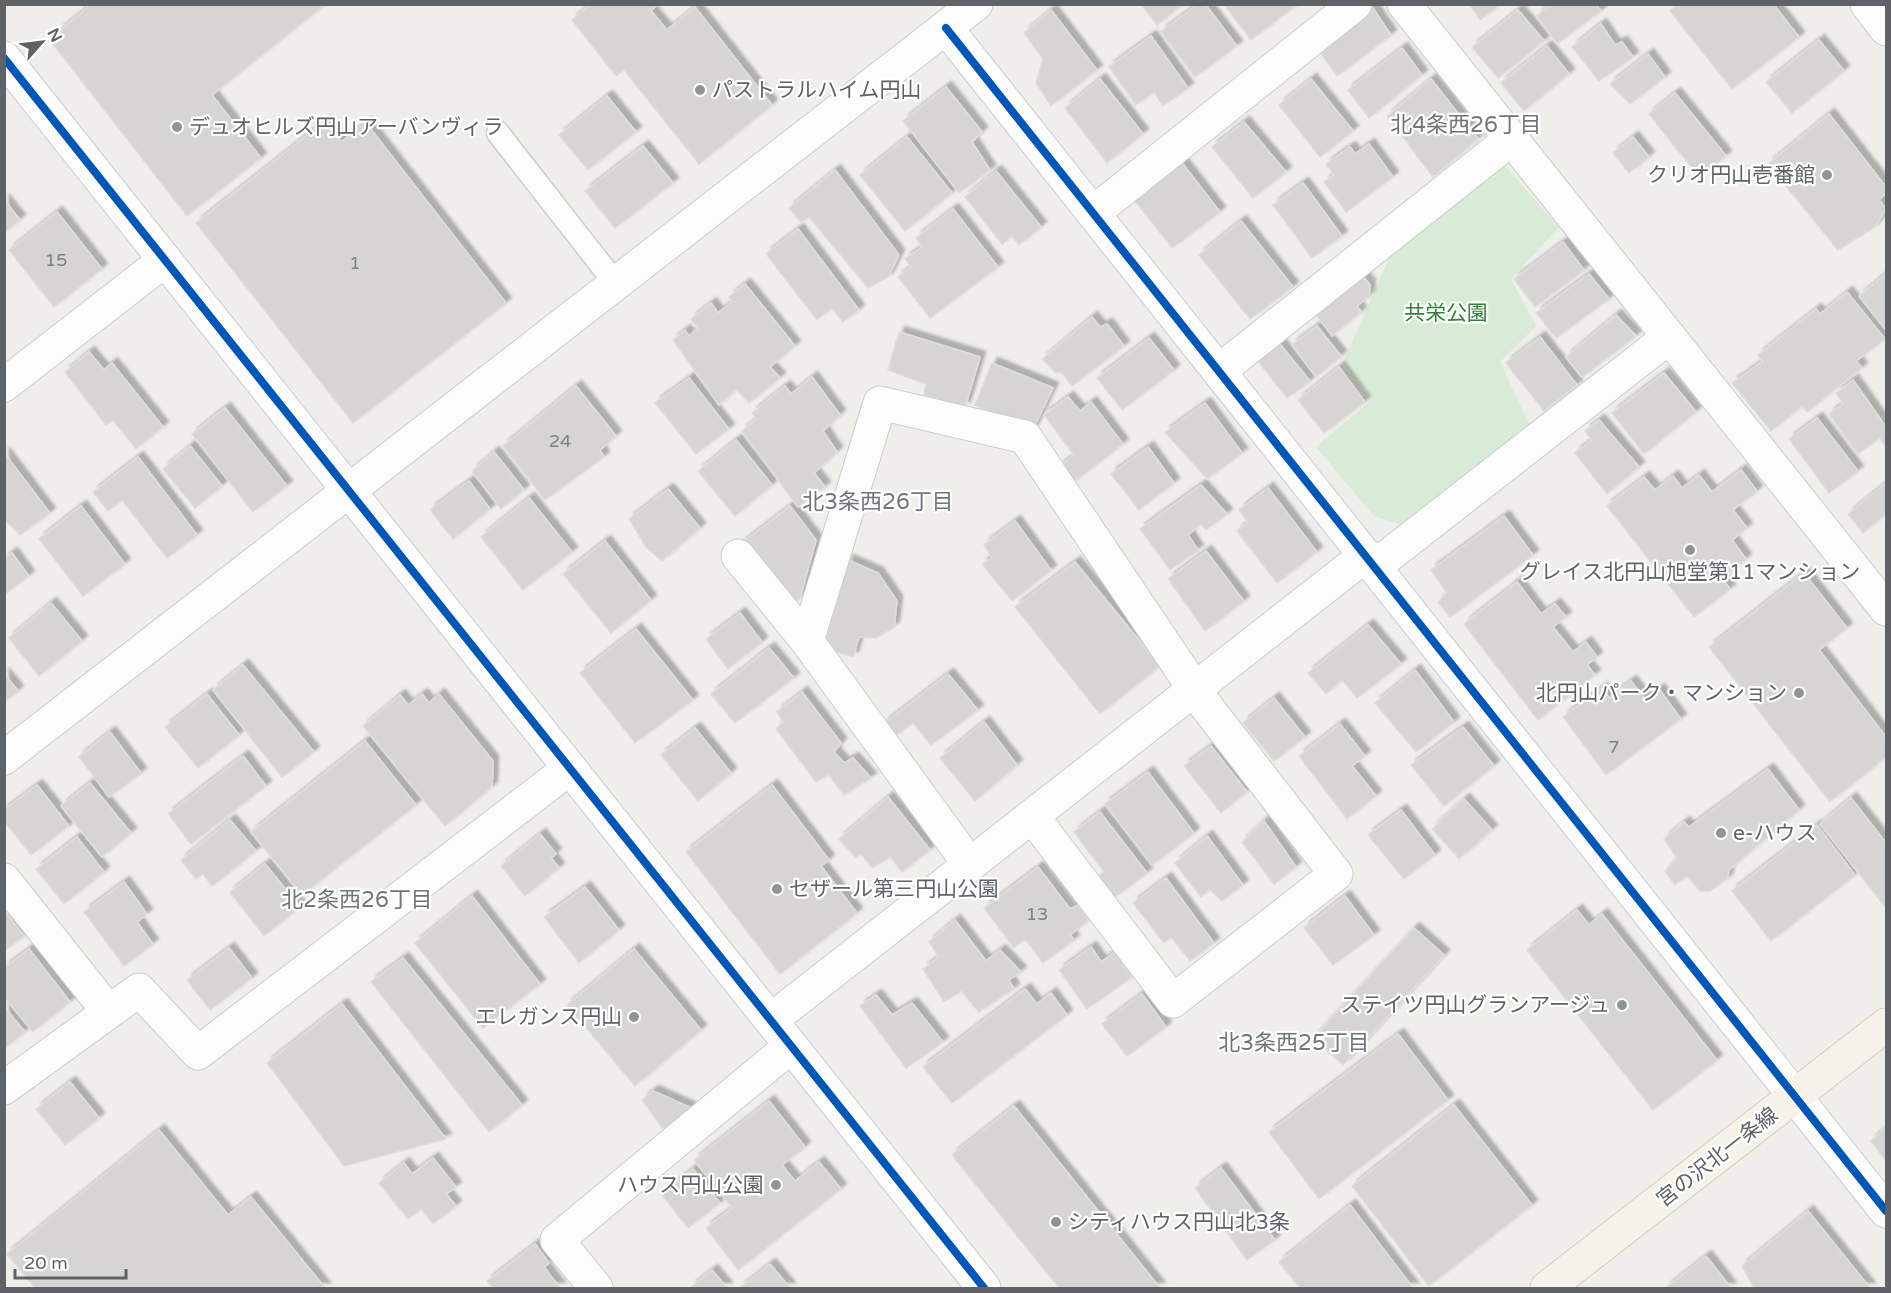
<svg xmlns="http://www.w3.org/2000/svg" width="1891" height="1293" font-family="'Varela Round','Noto Sans JP',sans-serif">
<style>
.green{fill:#d8ebd6}
.building{fill:#d6d5d3;stroke:#deddd9;stroke-width:1.5;filter:url(#shadow)}
.lines{fill:none;stroke-linecap:round;stroke-linejoin:round}
.lane-casing{stroke:#cbcccc;stroke-width:25}
.street-casing{stroke:#cbcccc;stroke-width:35}
.secondary-casing{stroke:#cacacb;stroke-width:35}
.primary-casing{stroke:#d7ceb8;stroke-width:35}
.lane{stroke:#fdfcfc;stroke-width:22}
.street{stroke:#fdfcfc;stroke-width:33}
.secondary{stroke:#fdfcfc;stroke-width:33}
.primary{stroke:#f4f2e9;stroke-width:33}
.cycleway-casing{stroke:#fff;stroke-width:11}
.cycleway{stroke:#0057b8;stroke-width:8}
.poi-dot{fill:#919496;stroke:#fff;stroke-width:2}
.labels{text-anchor:middle;stroke-width:4.5;stroke-linejoin:round;paint-order:stroke}
.number-label{font-size:18px;fill:#7e8184}
.poi-label{font-size:21px;fill:#5f6368;stroke:#fff;text-anchor:start}
.park-label{font-size:21px;fill:#348238;stroke:#fff}
.street-label{font-size:21px;fill:#5f6368;stroke:#fff}
.neighbourhood-label{font-size:22px;fill:#70757a;stroke:#fff}
</style>
<defs>
<filter id="shadow"><feDropShadow dx="5.5" dy="-5.5" stdDeviation="1.5" flood-color="#0004"/></filter>
</defs>
<rect width="100%" height="100%" fill="#efeeea"/>
<!-- green -->
<polygon class="green" points="1496,156 1559,227 1511,279 1536,326 1500,362 1529,424 1402,525 1374,516 1316,447 1373,399 1343,363 1395,245"/>
<!-- building -->
<g class="building">
<polygon points="92,4 326,4 212,95 261,158 187,216 49,39"/>
<polygon points="591,4 658,4 651,11 667,30 695,7 772,105 699,164 624,70 616,76 572,20"/>
<polygon points="1141,4 1183,4 1157,25"/>
<polygon points="1198,4 1205,4 1237,46 1195,77 1161,32"/>
<polygon points="1229,4 1292,4 1294,7 1251,40 1226,7"/>
<polygon points="1469,4 1501,4 1480,20"/>
<polygon points="1551,4 1596,4 1601,11 1557,44 1537,16"/>
<polygon points="1679,4 1773,4 1799,37 1732,89 1670,11"/>
<polygon points="1372,7 1391,35 1337,76 1318,50"/>
<polygon points="1051,10 1097,70 1051,106 1036,83 1043,59 1024,33"/>
<polygon points="1518,10 1544,41 1498,78 1472,47"/>
<polygon points="1601,24 1615,45 1622,42 1633,57 1599,81 1572,47"/>
<polygon points="1151,36 1188,88 1163,106 1154,92 1136,105 1109,67"/>
<polygon points="1819,40 1844,71 1792,113 1766,82"/>
<polygon points="1547,46 1569,74 1524,111 1501,83"/>
<polygon points="1402,48 1422,75 1369,118 1348,90"/>
<polygon points="1648,54 1665,77 1630,104 1610,84"/>
<polygon points="1100,79 1143,134 1107,163 1065,108"/>
<polygon points="1311,79 1353,131 1320,157 1279,105"/>
<polygon points="1431,79 1478,139 1433,177 1387,116"/>
<polygon points="946,87 982,132 972,142 990,170 959,193 903,121"/>
<polygon points="1675,93 1726,156 1699,177 1649,114"/>
<polygon points="607,96 636,132 588,170 559,135"/>
<polygon points="1829,114 1886,187 1886,193 1879,200 1886,209 1875,227 1838,250 1768,164"/>
<polygon points="325,121 341,142 366,123 506,303 353,423 196,223"/>
<polygon points="1244,122 1286,172 1253,198 1212,147"/>
<polygon points="907,137 952,193 905,231 860,175"/>
<polygon points="1633,137 1649,157 1629,173 1613,153"/>
<polygon points="1369,144 1393,177 1346,212 1324,182 1334,175 1326,164 1350,147 1355,154"/>
<polygon points="643,146 673,183 615,228 585,191"/>
<polygon points="1182,163 1220,212 1172,248 1135,201"/>
<polygon points="835,170 899,255 888,277 868,288 809,217 801,222 789,208"/>
<polygon points="996,171 1041,227 1019,245 1012,236 1002,244 965,197"/>
<polygon points="1303,183 1342,236 1312,258 1273,205"/>
<polygon points="4,200 20,220 4,233"/>
<polygon points="953,209 998,267 930,318 898,277 911,267 905,259 922,247 916,238"/>
<polygon points="57,212 102,269 54,307 9,250"/>
<polygon points="1241,221 1293,287 1250,319 1199,255"/>
<polygon points="798,229 859,310 843,322 832,308 817,320 766,254"/>
<polygon points="1563,242 1584,270 1535,307 1514,279"/>
<polygon points="1361,274 1370,285 1369,296 1357,306 1361,312 1332,336 1312,309"/>
<polygon points="1589,274 1609,299 1556,338 1536,313"/>
<polygon points="1886,274 1886,330 1859,296"/>
<polygon points="745,284 795,346 770,367 780,378 749,403 736,389 719,405 673,340 685,330 689,336 698,328 691,319 711,303 718,313 732,302 729,297"/>
<polygon points="1847,292 1885,339 1856,361 1862,368 1807,412 1802,406 1771,431 1732,383 1763,361 1758,355 1816,309 1820,314"/>
<polygon points="1616,315 1636,336 1582,377 1566,357"/>
<polygon points="1092,317 1100,327 1107,324 1124,346 1072,386 1062,373 1055,372 1042,359"/>
<polygon points="1317,326 1341,356 1316,377 1292,345"/>
<polygon points="899,332 980,357 965,407 924,395 926,384 888,370"/>
<polygon points="1540,337 1577,385 1544,411 1506,363"/>
<polygon points="1149,338 1174,370 1122,410 1097,378"/>
<polygon points="1279,343 1310,381 1287,398 1257,360"/>
<polygon points="89,352 104,370 112,363 163,427 136,449 113,420 106,425 65,372"/>
<polygon points="992,363 1053,388 1032,431 975,405"/>
<polygon points="1339,367 1365,402 1324,433 1298,400"/>
<polygon points="1664,373 1696,412 1644,454 1612,413"/>
<polygon points="812,377 840,415 823,431 837,452 814,473 825,487 798,507 742,431 756,419 752,413 785,386 791,394"/>
<polygon points="689,378 729,429 696,454 655,403"/>
<polygon points="1853,380 1886,427 1886,447 1880,438 1858,454 1829,414 1843,404 1836,393"/>
<polygon points="576,386 616,436 600,450 604,457 545,500 503,446"/>
<polygon points="1068,397 1080,411 1091,402 1123,444 1071,484 1059,467 1074,455 1044,415"/>
<polygon points="1205,403 1242,453 1207,479 1165,432"/>
<polygon points="225,408 287,486 253,512 192,434"/>
<polygon points="1817,418 1858,471 1829,493 1789,439"/>
<polygon points="1599,420 1639,467 1607,494 1575,453 1592,440 1585,431"/>
<polygon points="736,440 772,485 735,516 698,471"/>
<polygon points="190,446 222,486 195,508 163,469"/>
<polygon points="1148,447 1174,483 1139,510 1111,474"/>
<polygon points="494,452 524,490 501,509 472,471"/>
<polygon points="4,453 50,513 20,535 7,522 4,524"/>
<polygon points="138,457 197,535 167,558 122,500 108,511 93,492"/>
<polygon points="1741,470 1757,491 1733,510 1747,528 1732,540 1746,559 1722,579 1730,589 1694,617 1607,506 1644,477 1655,490 1673,476 1682,488 1699,475 1712,492"/>
<polygon points="469,481 490,509 453,539 430,510"/>
<polygon points="1886,483 1886,514 1863,533 1848,514"/>
<polygon points="1201,485 1227,514 1206,530 1201,524 1188,535 1198,550 1170,570 1140,529"/>
<polygon points="1268,488 1317,552 1277,583 1237,531 1248,522 1239,510"/>
<polygon points="668,489 700,528 662,561 646,547 629,519"/>
<polygon points="529,498 572,552 523,590 481,537"/>
<polygon points="81,506 125,564 83,596 39,539"/>
<polygon points="790,506 816,540 800,598 790,606 741,544"/>
<polygon points="1504,516 1533,555 1450,617 1438,602 1447,593 1431,570"/>
<polygon points="1015,521 1051,570 1012,601 982,564 992,558 984,545"/>
<polygon points="605,541 651,600 611,633 563,574"/>
<polygon points="1206,551 1244,601 1205,631 1168,579"/>
<polygon points="12,553 29,576 4,595 4,559"/>
<polygon points="848,560 878,573 897,601 894,627 876,638 859,637 853,657 824,648"/>
<polygon points="1075,562 1160,666 1100,714 1015,607"/>
<polygon points="1804,573 1847,628 1819,650 1886,737 1886,757 1830,802 1709,647"/>
<polygon points="1517,582 1541,614 1555,604 1566,617 1553,627 1573,652 1586,642 1597,657 1587,665 1595,675 1538,720 1464,624"/>
<polygon points="51,603 82,641 39,676 9,638"/>
<polygon points="740,613 762,642 728,669 706,639"/>
<polygon points="1368,625 1401,664 1357,698 1342,680 1326,694 1308,673"/>
<polygon points="636,629 693,700 635,743 580,673"/>
<polygon points="769,648 794,678 735,723 711,694"/>
<polygon points="243,665 314,752 282,777 213,690"/>
<polygon points="1415,670 1454,722 1416,752 1375,703"/>
<polygon points="4,674 18,691 4,702"/>
<polygon points="948,674 978,710 931,745 913,723 894,737 883,724"/>
<polygon points="1631,681 1645,699 1659,689 1681,719 1606,775 1563,717 1602,688 1609,698"/>
<polygon points="802,692 841,743 834,752 844,763 853,758 871,778 844,795 829,775 816,782 776,729 783,722 777,712"/>
<polygon points="207,694 239,735 198,768 165,727"/>
<polygon points="422,694 429,703 439,694 493,761 492,787 445,826 363,726 400,695 408,705"/>
<polygon points="1274,698 1305,737 1274,761 1243,723"/>
<polygon points="984,722 1017,765 975,801 940,758"/>
<polygon points="1340,724 1365,756 1352,766 1376,796 1347,819 1299,756"/>
<polygon points="1463,727 1494,766 1444,806 1411,765"/>
<polygon points="695,728 731,773 698,801 661,755"/>
<polygon points="110,732 141,773 109,797 79,757"/>
<polygon points="365,741 416,805 302,895 251,832"/>
<polygon points="1211,746 1247,792 1221,813 1184,766"/>
<polygon points="243,756 266,786 191,844 168,814"/>
<polygon points="1768,769 1799,810 1729,870 1727,879 1710,891 1700,891 1687,876 1675,885 1665,871 1677,858 1664,839 1684,822 1689,827"/>
<polygon points="1148,772 1194,833 1152,865 1105,804"/>
<polygon points="90,783 131,833 102,857 61,806"/>
<polygon points="37,785 69,826 31,855 4,821 4,810"/>
<polygon points="772,785 829,860 821,866 857,913 780,974 686,852"/>
<polygon points="888,797 930,850 902,872 890,857 872,868 861,854 856,858 839,839"/>
<polygon points="1851,798 1886,843 1886,908 1820,824"/>
<polygon points="1464,799 1492,830 1459,859 1432,829"/>
<polygon points="1401,810 1435,855 1404,879 1368,835"/>
<polygon points="1100,812 1147,873 1114,898 1098,876 1104,872 1074,832"/>
<polygon points="230,820 256,851 212,886 203,874 196,879 181,860"/>
<polygon points="1264,821 1296,867 1274,884 1242,842"/>
<polygon points="1817,825 1855,875 1771,941 1732,891"/>
<polygon points="540,834 556,854 551,858 559,868 525,896 501,866"/>
<polygon points="1207,836 1243,885 1222,901 1209,889 1201,897 1175,863"/>
<polygon points="77,837 104,872 64,904 36,869"/>
<polygon points="265,864 300,907 264,936 230,892"/>
<polygon points="1038,867 1070,909 1078,905 1089,920 1070,935 1074,940 1043,963 1025,939 1014,948 984,908"/>
<polygon points="1166,878 1214,943 1190,961 1171,937 1164,943 1133,903"/>
<polygon points="124,882 147,914 137,922 153,944 124,966 84,912"/>
<polygon points="585,887 619,930 579,963 544,917"/>
<polygon points="472,896 540,984 483,1028 415,943"/>
<polygon points="1345,896 1374,935 1333,965 1304,928"/>
<polygon points="4,910 24,936 4,951"/>
<polygon points="1577,910 1589,925 1602,914 1717,1060 1653,1110 1527,950"/>
<polygon points="955,920 986,961 1000,950 1021,972 1009,980 1014,989 979,1012 961,991 944,1002 923,969 939,957 929,942"/>
<polygon points="1414,928 1444,955 1343,1065 1313,1038"/>
<polygon points="1091,947 1101,962 1115,952 1132,977 1087,1009 1059,970"/>
<polygon points="229,948 252,978 210,1010 187,980"/>
<polygon points="29,949 70,1002 33,1032 4,997 4,968"/>
<polygon points="634,949 701,1030 635,1086 567,1005"/>
<polygon points="403,958 522,1105 489,1132 371,982"/>
<polygon points="1025,989 1037,1004 1051,993 1067,1015 952,1103 923,1067"/>
<polygon points="1142,994 1166,1027 1127,1056 1102,1024"/>
<polygon points="876,995 892,1015 912,1003 943,1042 906,1068 860,1006"/>
<polygon points="342,1004 446,1139 344,1166 267,1063"/>
<polygon points="4,1007 25,1032 4,1049"/>
<polygon points="1398,1034 1448,1100 1319,1199 1269,1132"/>
<polygon points="70,1082 99,1118 65,1145 36,1109"/>
<polygon points="653,1091 691,1108 663,1129 642,1100"/>
<polygon points="769,1101 805,1147 782,1165 795,1181 819,1162 841,1189 738,1270 706,1228 732,1208 694,1160"/>
<polygon points="1454,1105 1532,1205 1429,1286 1352,1186"/>
<polygon points="1014,1106 1160,1288 1059,1288 952,1155"/>
<polygon points="1886,1128 1886,1161 1871,1141"/>
<polygon points="159,1130 228,1215 251,1197 325,1288 35,1288 7,1254"/>
<polygon points="433,1158 456,1187 446,1194 456,1206 433,1224 421,1209 408,1219 379,1183 404,1163 412,1174"/>
<polygon points="1221,1168 1275,1240 1247,1260 1195,1188"/>
<polygon points="693,1169 720,1203 688,1228 661,1194"/>
<polygon points="1350,1205 1413,1288 1300,1288 1279,1262"/>
<polygon points="1808,1211 1870,1288 1754,1288 1742,1266"/>
<polygon points="535,1244 549,1263 544,1267 560,1288 493,1288 487,1281"/>
<polygon points="1706,1256 1731,1288 1666,1288"/>
<polygon points="770,1264 790,1288 740,1288"/>
<polygon points="712,1270 727,1288 693,1288 691,1287"/>
</g>
<g class="lines">
<!-- lane casing -->
<g class="lane-casing">
<polyline id="lane" points="498,133 616,284"/>
</g>
<!-- street casing -->
<g class="street-casing">
<g id="street">
<polyline points="1404,4 1886,609"/>
<polyline points="946,28 1886,1211"/>
<polyline points="4,58 984,1288"/>
<polyline points="1093,213 1355,4"/>
<polyline points="1219,371 1511,139"/>
<polyline points="4,385 165,260"/>
<polyline points="738,556 807,641 970,865"/>
<polyline points="1374,567 1669,337"/>
<polyline points="807,641 880,403 1025,437 1206,706 1336,874 1173,1001 1032,816"/>
<polyline points="4,758 976,4"/>
<polyline points="4,880 108,1011"/>
<polyline points="771,1020 1366,555"/>
<polyline points="4,1088 139,990 198,1053 570,768"/>
<polyline points="596,1288 557,1240 791,1046"/>
</g>
</g>
<!-- secondary casing -->
<g class="secondary-casing">
<polyline id="secondary" points="1867,4 1886,29"/>
</g>
<!-- primary casing -->
<g class="primary-casing">
<polyline id="primary" points="1547,1288 1886,1025"/>
</g>
<!-- lane -->
<use href="#lane" class="lane"/>
<!-- street -->
<use href="#street" class="street"/>
<!-- secondary -->
<use href="#secondary" class="secondary"/>
<!-- primary -->
<use href="#primary" class="primary"/>
<!-- cycleway casing -->
<g class="cycleway-casing">
<g id="cycleway">
<polyline points="946,28 1886,1211"/>
<polyline points="4,58 984,1288"/>
</g>
</g>
<!-- cycleway -->
<use href="#cycleway" class="cycleway"/>
</g>
<!-- markers -->
<g class="poi-dot">
<circle cx="700" cy="90" r="6"/>
<circle cx="177" cy="127" r="6"/>
<circle cx="1827" cy="175" r="6"/>
<circle cx="1690" cy="550" r="6"/>
<circle cx="1799" cy="693" r="6"/>
<circle cx="1721" cy="833" r="6"/>
<circle cx="777" cy="889" r="6"/>
<circle cx="1622" cy="1005" r="6"/>
<circle cx="634" cy="1017" r="6"/>
<circle cx="776" cy="1185" r="6"/>
<circle cx="1056" cy="1222" r="6"/>
</g>
<g class="labels">
<!-- number labels -->
<g class="number-label">
<text x="56" y="266">15</text>
<text x="355" y="269">1</text>
<text x="560" y="447">24</text>
<text x="1614" y="753">7</text>
<text x="1037" y="920">13</text>
</g>
<!-- poi labels -->
<g class="poi-label">
<text x="712" y="97">パストラルハイム円山</text>
<text x="189" y="134">デュオヒルズ円山アーバンヴィラ</text>
<text x="1815" y="182" text-anchor="end">クリオ円山壱番館</text>
<text x="1690" y="579" text-anchor="middle">グレイス北円山旭堂第11マンション</text>
<text x="1787" y="700" text-anchor="end">北円山パーク・マンション</text>
<text x="1733" y="840">e-ハウス</text>
<text x="789" y="896">セザール第三円山公園</text>
<text x="1610" y="1012" text-anchor="end">ステイツ円山グランアージュ</text>
<text x="622" y="1024" text-anchor="end">エレガンス円山</text>
<text x="764" y="1192" text-anchor="end">ハウス円山公園</text>
<text x="1068" y="1229">シティハウス円山北3条</text>
</g>
<!-- park labels -->
<g class="park-label">
<text x="1446" y="320">共栄公園</text>
</g>
<!-- street labels -->
<g class="street-label">
<text transform="translate(1717 1157) rotate(-38)" y="7">宮の沢北一条線</text>
</g>
<!-- neighbourhood labels -->
<g class="neighbourhood-label">
<text x="1466" y="132">北4条西26丁目</text>
<text x="878" y="509">北3条西26丁目</text>
<text x="357" y="907">北2条西26丁目</text>
<text x="1294" y="1050">北3条西25丁目</text>
</g>
</g>
<!-- border -->
<rect width="1891" height="1293" fill="none" stroke="#5f6368" stroke-width="12"/>
<!-- north arrow -->
<g transform="translate(42 42) rotate(62)" stroke="#ffffff" stroke-width="4.5" paint-order="stroke">
<path d="M0-4.5L10 22L0 15L-10 22Z" fill="#5f6368"/>
<text y="-9" font-size="16" font-weight="bold" text-anchor="middle" fill="#5f6368">N</text>
</g>
<!-- scale -->
<path d="M15 1269v9h111v-9" fill="none" stroke="#5f6368" stroke-width="3"/>
<text x="24" y="1269" font-size="18" fill="#5f6368" stroke="#ffffff" stroke-width="4.5" paint-order="stroke">20 m</text>
</svg>
